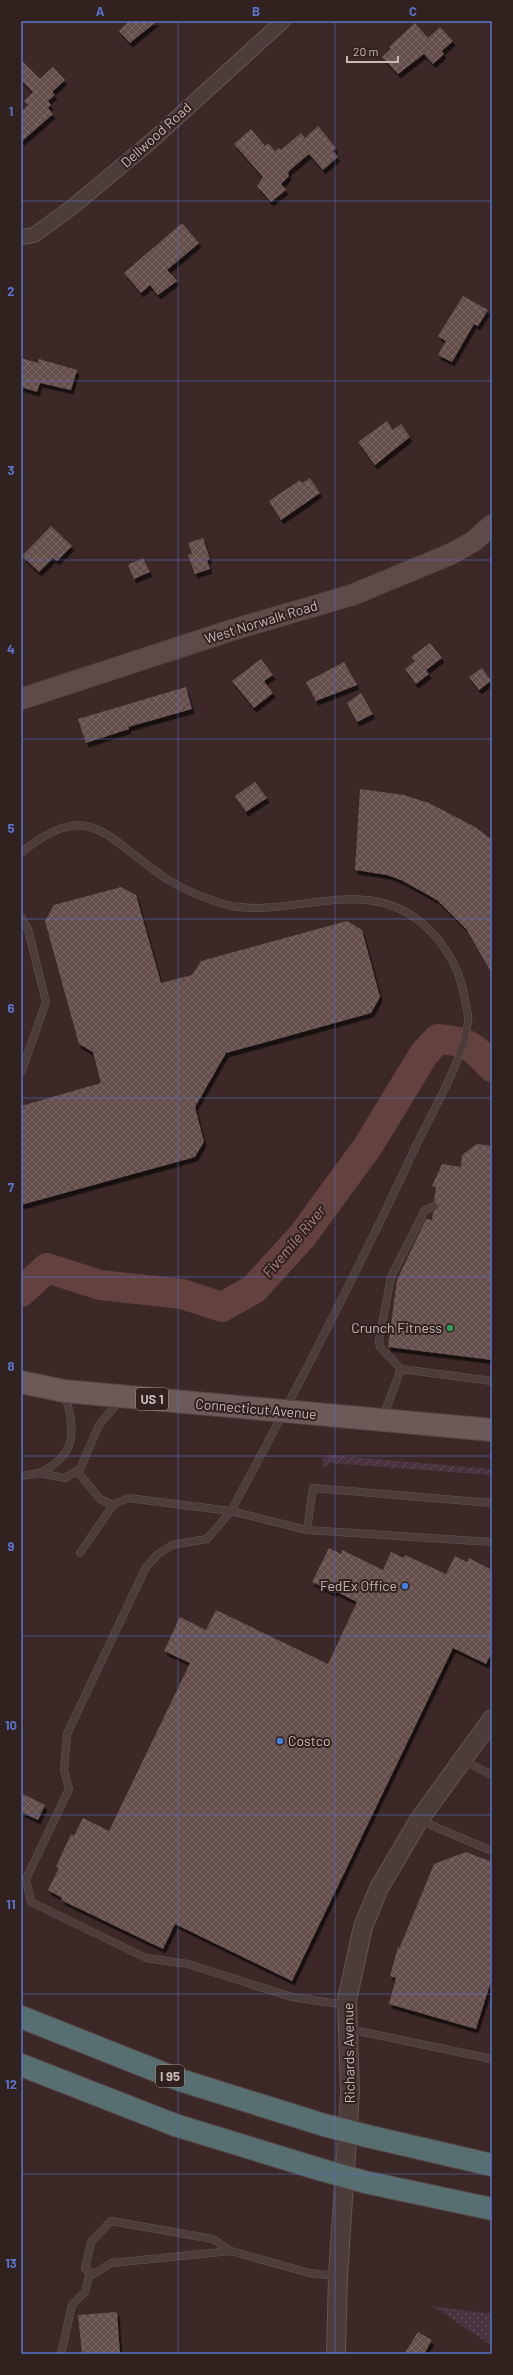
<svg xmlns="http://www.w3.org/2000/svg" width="513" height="2375" font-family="Barlow,sans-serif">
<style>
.grass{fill:url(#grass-dots)}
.garden{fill:url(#garden-furrows)}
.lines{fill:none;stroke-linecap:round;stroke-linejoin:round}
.river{stroke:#62413e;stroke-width:30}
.building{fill:url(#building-cross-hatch);filter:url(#shadow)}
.service-casing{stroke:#645452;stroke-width:8}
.minor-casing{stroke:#645452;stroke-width:16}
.tertiary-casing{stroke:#645452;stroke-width:20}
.secondary-casing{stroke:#554543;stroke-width:22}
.primary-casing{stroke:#554543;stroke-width:24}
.motorway-casing{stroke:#544442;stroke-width:24}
.service{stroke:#4c3c3a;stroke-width:7}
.minor{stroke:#4c3c3a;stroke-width:14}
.tertiary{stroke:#4c3c3a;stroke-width:18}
.secondary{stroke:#5e4b49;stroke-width:20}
.primary{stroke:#6c5a59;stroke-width:22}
.motorway{stroke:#586f71;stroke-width:22}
.motorway-bridge-casing{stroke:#544442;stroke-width:24;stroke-linecap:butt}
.motorway-bridge{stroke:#586f71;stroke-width:22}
.grid{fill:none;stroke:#5873cc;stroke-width:1;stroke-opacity:0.55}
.leisure-dot{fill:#2e9e5b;stroke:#31211f;stroke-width:1.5}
.shop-dot{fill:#3f7fe0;stroke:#31211f;stroke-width:1.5}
.labels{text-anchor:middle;stroke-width:4;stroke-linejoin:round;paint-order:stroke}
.shield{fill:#31211f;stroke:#9a8b89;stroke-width:1}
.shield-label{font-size:13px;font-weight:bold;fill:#c7b8b6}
.street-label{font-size:14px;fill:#c7b8b6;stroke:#31211f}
.poi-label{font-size:14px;fill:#c7b8b6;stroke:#31211f;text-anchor:end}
.water-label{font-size:15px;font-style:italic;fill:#ab8481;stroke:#31211f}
.neatline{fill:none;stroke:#5873cc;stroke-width:1.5}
.grid-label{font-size:13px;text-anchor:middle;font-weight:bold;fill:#5873cc}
</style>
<defs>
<pattern id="grass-dots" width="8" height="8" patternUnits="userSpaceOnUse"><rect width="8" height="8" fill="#48333f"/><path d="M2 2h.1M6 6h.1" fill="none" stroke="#614e58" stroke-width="1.8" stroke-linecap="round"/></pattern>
<pattern id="garden-furrows" width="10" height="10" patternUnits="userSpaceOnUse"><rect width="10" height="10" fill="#48333f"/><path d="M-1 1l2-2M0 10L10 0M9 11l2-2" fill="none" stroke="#614e58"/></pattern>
<pattern id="building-cross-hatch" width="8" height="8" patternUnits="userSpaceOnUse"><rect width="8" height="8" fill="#654f4d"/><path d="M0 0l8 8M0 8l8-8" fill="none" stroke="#7a6664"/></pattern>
<filter id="shadow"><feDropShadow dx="2.5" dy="4.5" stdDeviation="0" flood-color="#0009"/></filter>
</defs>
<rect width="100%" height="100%" fill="#3b2827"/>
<!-- grass -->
<polygon class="grass" points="433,2306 492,2314 492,2346"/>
<!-- garden -->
<polygon class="garden" points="329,1455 492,1469 492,1475 329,1463 329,1467 323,1466 322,1458"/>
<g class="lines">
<!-- river -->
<path class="river" d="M21,1292l26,-24 53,17 82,9 40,13 32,-18 49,-54 65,-89 56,-92 14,-15c29,2 34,6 54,28"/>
</g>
<!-- building -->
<g class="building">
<polygon points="129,21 157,21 130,43 119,31"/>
<polygon points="415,23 428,38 440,27 453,41 442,51 444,54 433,64 424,54 398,74 382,57 391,49 389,47"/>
<polygon points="21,60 40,79 53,67 65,80 52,92 55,95 48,101 51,105 48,108 53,114 21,142 21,112 28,105 24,101 33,92 21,80"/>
<polygon points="318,126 336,148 333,151 338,157 323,170 309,154 289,171 288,174 289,176 281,184 286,190 271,202 257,186 263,177 234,144 251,129 265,146 268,143 275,151 279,148 281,150 301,133 305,138"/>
<polygon points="182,223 199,243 167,270 177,281 158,295 150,285 141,293 124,273"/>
<polygon points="463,296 488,310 478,326 474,324 452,362 438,355 446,341 438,336"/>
<polygon points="21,358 38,363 39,359 77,370 71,390 40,383 37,392 21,387"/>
<polygon points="387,421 393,430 401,424 410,437 375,465 358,442"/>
<polygon points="310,478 320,493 281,520 269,501 300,480 302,483"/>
<polygon points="51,526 72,546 57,561 53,558 39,572 22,556"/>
<polygon points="203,538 210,559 207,560 210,569 195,574 188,555 192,553 188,543"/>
<polygon points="143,558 150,572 134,579 128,565"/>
<polygon points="430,643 442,658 426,670 429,674 416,684 405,669 415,661 411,657"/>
<polygon points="261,659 273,675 264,681 273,693 254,708 232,681"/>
<polygon points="344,662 357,685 316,701 306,682"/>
<polygon points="482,668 491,681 479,690 469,677"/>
<polygon points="186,687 192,709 128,727 129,729 86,743 78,719"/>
<polygon points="361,693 373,714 357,722 347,703"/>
<polygon points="255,782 267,798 246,812 235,796"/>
<polygon points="360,789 404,795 429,803 475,827 492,840 492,974 467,930 437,900 401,880 387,875 355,870"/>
<polygon points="121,887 136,895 161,983 192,975 201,961 347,921 362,930 380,997 371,1013 226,1053 195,1107 204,1142 195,1157 21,1205 21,1106 101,1083 93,1052 79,1044 45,921 54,905"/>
<polygon points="477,1144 492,1146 492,1360 388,1347 397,1280 426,1219 432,1220 433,1212 439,1207 434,1201 436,1187 432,1186 442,1164 461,1167 462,1155"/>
<polygon points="329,1548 341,1554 342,1550 383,1570 391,1552 404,1558 405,1555 446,1574 455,1556 467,1562 469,1558 492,1570 492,1652 486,1664 453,1648 292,1981 175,1924 163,1949 61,1900 62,1898 48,1890 59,1868 56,1867 71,1834 74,1836 83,1818 109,1831 190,1663 164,1651 180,1617 206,1630 216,1610 328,1664 357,1602 335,1591 334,1593 312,1582"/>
<polygon points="21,1793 45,1805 38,1820 21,1812"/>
<polygon points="466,1852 492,1862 492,1978 476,2029 389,2004 396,1978 390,1976 398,1947 400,1947 434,1864"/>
<polygon points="117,2312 120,2354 82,2354 78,2315"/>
<polygon points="418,2332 432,2340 424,2354 404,2354"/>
</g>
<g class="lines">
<!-- service casing -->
<g class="service-casing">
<g id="service">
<path d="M21,853c71,-59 87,-11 146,26 15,10 33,17 50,23 59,21 130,-23 189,10 32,18 54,53 59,88 1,7 4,15 3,22 -5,39 -36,90 -53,126 -57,123 -119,243 -184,363l-24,28 -35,6 -14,9 -12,13 -79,167 -3,36 5,19 -43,90 5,23 115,56 42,6 104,33 54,8"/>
<polyline points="21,917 28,929 46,1002 21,1073"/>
<polyline points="401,1369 380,1347 379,1341 391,1277 425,1210 434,1206"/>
<path d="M65,1395c11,36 12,61 -26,78l26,5 15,-9 19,-44 21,-25"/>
<polyline points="383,1417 401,1369 492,1381"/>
<polyline points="77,1471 100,1499 113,1505"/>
<polyline points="21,1476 39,1473"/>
<polyline points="307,1530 313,1488 492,1503"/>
<polyline points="80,1553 113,1505 128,1498 231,1511 307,1530 492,1542"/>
<polyline points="462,1760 492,1775"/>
<polyline points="419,1820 492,1851"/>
<polyline points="349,2029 492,2059"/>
<polyline points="231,2251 111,2263 94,2274 85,2269 91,2242 111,2221 213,2239 231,2251 309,2273 338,2276"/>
<polyline points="61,2354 72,2305 85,2292 90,2272"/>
</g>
</g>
<!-- minor casing -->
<g class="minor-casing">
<polyline id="minor" points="21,237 34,235 71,208 148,144 283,21"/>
</g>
<!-- tertiary casing -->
<g class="tertiary-casing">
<polyline id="tertiary" points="336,2354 338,2276 350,2093 347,2000 363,1927 379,1888 419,1820 492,1719"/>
</g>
<!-- secondary casing -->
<g class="secondary-casing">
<polyline id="secondary" points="21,699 232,630 352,595 451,554 474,541 492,525"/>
</g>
<!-- primary casing -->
<g class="primary-casing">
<polyline id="primary" points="21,1382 64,1391 492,1430"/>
</g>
<!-- motorway casing -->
<g class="motorway-casing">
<g id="motorway">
<polyline points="21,2017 180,2080 324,2125"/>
<polyline points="21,2065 175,2125 322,2170"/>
<polyline points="367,2136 492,2165"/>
<polyline points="365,2182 492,2209"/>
</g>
</g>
<!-- service -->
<use href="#service" class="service"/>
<!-- minor -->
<use href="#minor" class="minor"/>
<!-- tertiary -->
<use href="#tertiary" class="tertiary"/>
<!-- secondary -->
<use href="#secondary" class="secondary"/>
<!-- primary -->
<use href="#primary" class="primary"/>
<!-- motorway -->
<use href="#motorway" class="motorway"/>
<!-- motorway-bridge casing -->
<g class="motorway-bridge-casing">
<g id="motorway-bridge">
<polyline points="324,2125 367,2136"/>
<polyline points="322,2170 365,2182"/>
</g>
</g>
<!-- motorway-bridge -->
<use href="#motorway-bridge" class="motorway-bridge"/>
</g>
<!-- grid -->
<path class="grid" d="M178,21v2333M335,21v2333M21,201h471M21,381h471M21,560h471M21,739h471M21,919h471M21,1098h471M21,1277h471M21,1456h471M21,1636h471M21,1815h471M21,1994h471M21,2174h471"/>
<!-- markers -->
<circle class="leisure-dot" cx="450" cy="1328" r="4"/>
<g class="shop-dot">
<circle cx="405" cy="1586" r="4"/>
<circle cx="280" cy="1741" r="4"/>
</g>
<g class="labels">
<!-- shield labels -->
<g class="shield">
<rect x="136" y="1388" width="32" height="22" rx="3"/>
<rect x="156" y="2065" width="28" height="22" rx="3"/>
</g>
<g class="shield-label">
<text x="152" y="1404">US 1</text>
<text x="170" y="2081">I 95</text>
</g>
<!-- street labels -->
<g class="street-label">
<text transform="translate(156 135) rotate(-42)" y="5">Dellwood Road</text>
<text transform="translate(261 622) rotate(-17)" y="5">West Norwalk Road</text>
<text transform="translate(256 1409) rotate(5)" y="5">Connecticut Avenue</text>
<text transform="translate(349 2053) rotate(-91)" y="5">Richards Avenue</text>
</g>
<!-- poi labels -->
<g class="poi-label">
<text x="442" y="1333">Crunch Fitness</text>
<text x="397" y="1591">FedEx Office</text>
<text x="288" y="1746" text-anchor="start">Costco</text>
</g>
<!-- water labels -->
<g class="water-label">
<text transform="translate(294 1242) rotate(-50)" y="5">Fivemile River</text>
</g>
</g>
<!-- border -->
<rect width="513" height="2375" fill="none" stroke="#31211f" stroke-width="44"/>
<!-- scale -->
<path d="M347 56v6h51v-6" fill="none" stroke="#c7b8b6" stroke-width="2"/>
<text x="353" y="56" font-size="12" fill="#c7b8b6" stroke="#31211f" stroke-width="3" paint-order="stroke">20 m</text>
<rect x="22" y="22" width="469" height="2331" class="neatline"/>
<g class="grid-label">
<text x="100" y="16">A</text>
<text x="256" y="16">B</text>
<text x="413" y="16">C</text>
<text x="11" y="116">1</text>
<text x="11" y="296">2</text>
<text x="11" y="475">3</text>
<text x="11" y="654">4</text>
<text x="11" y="833">5</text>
<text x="11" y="1013">6</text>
<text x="11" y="1192">7</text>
<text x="11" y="1371">8</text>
<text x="11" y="1551">9</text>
<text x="11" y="1730">10</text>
<text x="11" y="1909">11</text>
<text x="11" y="2089">12</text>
<text x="11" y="2268">13</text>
</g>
</svg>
